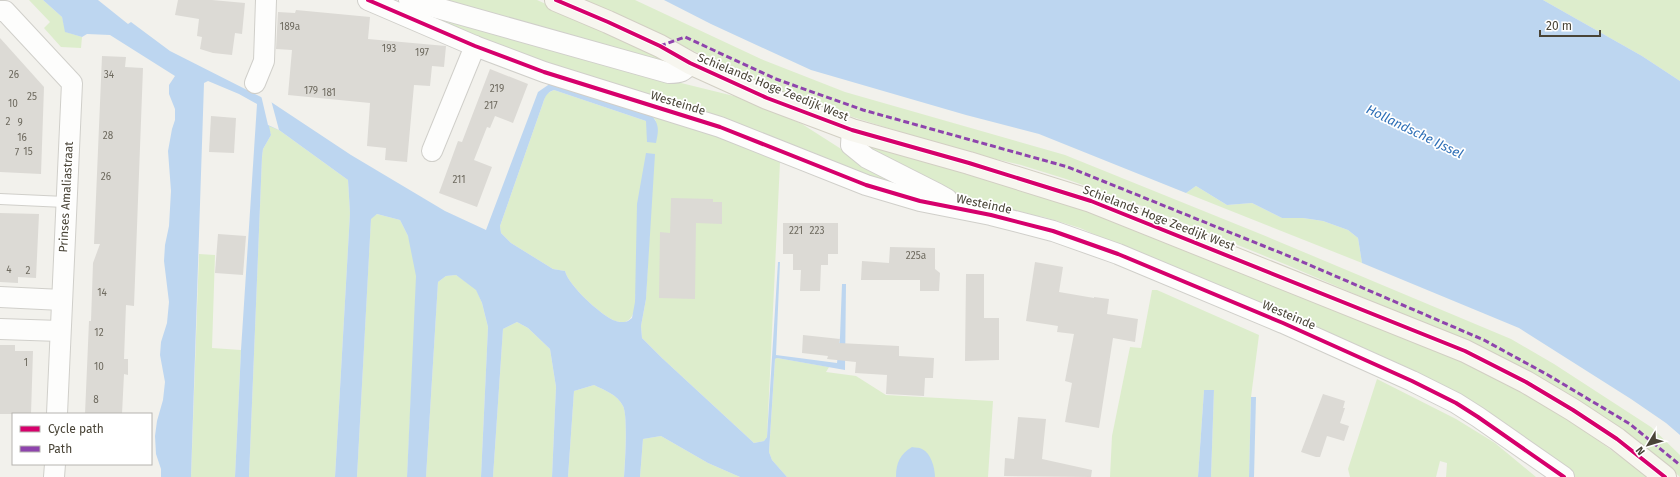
<svg xmlns="http://www.w3.org/2000/svg" width="1680" height="477" font-family="'Fira Sans',sans-serif">
<style>
.green{fill:#ddedcc}
.water{fill:#bdd6f0}
.pier{fill:#f2f1ec}
.building{fill:#dcdad5}
.lines{fill:none;stroke-linecap:round;stroke-linejoin:round}
.lane-casing{stroke:#d0cfca;stroke-width:12}
.street-casing{stroke:#d0cfca;stroke-width:22}
.secondary-casing{stroke:#d2cfc3;stroke-width:24}
.lane{stroke:#fdfdfc;stroke-width:10}
.street{stroke:#fdfdfc;stroke-width:20}
.secondary{stroke:#f7f6ef;stroke-width:22}
.quiet{stroke:#8e44ad;stroke-width:3;stroke-dasharray:6 3;stroke-linecap:butt}
.cycleway-casing{stroke:#fff;stroke-width:6}
.cycleway{stroke:#d6006c;stroke-width:4}
.labels{text-anchor:middle;stroke-width:3.5;stroke-linejoin:round;paint-order:stroke}
.number-label{font-size:10px;fill:#6e6a5f}
.street-label{font-size:12px;fill:#494437;stroke:#fff}
.water-label{font-size:13px;font-style:italic;fill:#2f70b7;stroke:#fff}
</style>
<rect width="100%" height="100%" fill="#f2f1ec"/>
<!-- green -->
<g class="green">
<polygon points="29,0 43,0 62,17 66,32 82,37 81,48 61,47 44,28 50,22"/>
<polygon points="439,0 537,0 606,31 660,59 659,61"/>
<polygon points="577,0 635,0 761,59 845,92 1065,155 1263,235 1511,339 1554,364 1651,427 1680,455 1680,477 1656,456 1397,312 1287,265 1142,206 1066,179 1021,165 965,152 830,110 773,89 681,45"/>
<polygon points="1543,0 1680,0 1680,81 1642,56"/>
<polygon points="431,14 608,65 742,98 802,124 849,154 939,199 637,97 429,19"/>
<path d="M554,90l92,31 1,3 9,-3 -3,-4 32,7 95,38 -13,275 -3,4 -10,2 -92,-85 -20,-20 -1,-12 5,-27 5,-96 -16,95c1,9 -1,21 -10,24 -3,0 -9,0 -12,-2 -14,-7 -44,-34 -48,-49l-12,-2 -42,-26 -10,-10 -1,-7 43,-123 3,-9z"/>
<polygon points="268,125 279,130 348,180 350,213 335,477 249,477 262,157 263,149 271,135"/>
<polygon points="867,146 1084,205 1397,332 1496,378 1548,407 1588,433 1648,477 1575,477 1548,459 1373,358 1080,228 1044,217 1005,211 974,203 895,166 870,152"/>
<polygon points="1196,186 1227,205 1252,203 1282,218 1303,218 1323,221 1348,230 1358,238 1362,263 1186,193"/>
<polygon points="377,214 400,220 408,236 429,291 417,277 407,477 357,477 371,218"/>
<polygon points="199,254 215,255 212,348 241,350 235,477 191,477"/>
<polygon points="456,275 476,289 482,303 488,327 481,477 426,477 438,282 446,276"/>
<polygon points="1152,290 1157,290 1259,335 1251,397 1249,477 1211,477 1214,390 1204,390 1198,477 1110,477 1112,436 1130,347 1141,348"/>
<polygon points="517,322 528,328 550,349 556,387 552,477 493,477 503,329"/>
<polygon points="777,358 829,367 826,372 856,376 886,395 993,401 988,477 787,477 772,460 769,452 775,359"/>
<polygon points="1377,379 1456,419 1495,443 1536,477 1446,477 1447,463 1440,461 1436,477 1350,477 1348,469"/>
<path d="M594,385c10,5 24,10 29,21 5,9 2,58 1,71h-56l6,-86z"/>
<polygon points="661,436 708,463 740,477 640,477 643,439"/>
</g>
<!-- water -->
<g class="water">
<path d="M43,0h55l30,24 3,-2 39,29 101,51 80,53 94,56 41,19 52,-138 13,-9 102,34c7,9 5,16 3,26l-9,-1 -1,-21 -92,-31c-7,2 -9,7 -11,13l-43,123 1,7 10,10 42,26 12,2c4,15 34,42 48,49 4,2 11,3 15,1l4,-3 3,-16 2,-98 9,-51 9,1 -9,145 -5,27 1,12 20,20 92,85 10,-2 3,-4 11,-175h2l-4,93 61,8 3,-26 2,-53h4l-1,86 -68,-12 -2,1 -6,93 3,8 15,17h-47l-32,-14 -47,-27 -18,3 -3,38h-16c1,-13 4,-62 -1,-71 -5,-11 -19,-16 -29,-21l-20,6 -6,86h-16l4,-90 -6,-38 -22,-21 -11,-6 -14,7 -10,148h-12l7,-150 -6,-24 -6,-13 -20,-15 -10,1 -8,6 -12,195h-19l9,-201 -8,-40 -8,-16 -23,-6 -6,5 -14,258h-22l15,-264 -2,-33 -69,-50 -10,-4 2,9 -8,14 -1,8 -13,320h-14l6,-127 16,-246 -18,-10 -31,-13 -4,2 -13,394h-30v-8l-5,-15 -1,-18 2,-15 6,-21 2,-18 -5,-27 1,-13 6,-19 2,-21 -5,-41 1,-16 4,-19 2,-35 -3,-40 4,-22 3,-9v-11l-6,-15v-9l6,-9 -65,-41 -23,-1 -5,3 -17,-5 -3,-15z"/>
<polygon points="664,0 1543,0 1642,56 1680,81 1680,435 1666,423 1631,399 1519,328 1362,263 1358,238 1348,230 1323,221 1303,218 1282,218 1252,203 1227,205 1196,186 1186,193 1039,134 966,115 811,70 711,24"/>
<polygon points="1204,390 1214,390 1211,477 1198,477"/>
<polygon points="1251,397 1256,397 1254,477 1249,477"/>
<path d="M912,447c3,1 7,0 10,2 9,4 13,19 13,28h-39c0,-14 4,-23 16,-30z"/>
</g>
<!-- pier -->
<polygon class="pier" points="261,95 271,100 279,130 268,125"/>
<!-- building -->
<g class="building">
<polygon points="178,0 212,0 245,3 242,34 235,33 232,55 213,53 200,49 202,37 197,36 199,19 175,15"/>
<polygon points="296,10 370,17 368,39 446,46 444,67 432,66 430,86 414,85 407,162 385,160 386,148 367,146 370,103 288,95 292,50 276,49 278,12 295,13"/>
<polygon points="0,38 44,87 41,174 0,172"/>
<polygon points="102,56 126,57 125,67 143,68 134,306 126,305 124,359 128,359 128,375 124,374 122,414 85,414 89,321 91,321 93,263 100,244 94,244"/>
<polygon points="490,69 528,84 513,123 495,116 490,128 487,127 474,160 492,167 477,207 439,193 458,141 462,142"/>
<polygon points="211,116 236,118 234,153 209,152"/>
<polygon points="671,198 713,199 713,202 722,202 722,224 696,223 695,299 659,298 660,232 670,233"/>
<polygon points="0,213 39,214 36,278 18,277 18,283 0,282"/>
<polygon points="783,223 838,223 838,254 828,254 828,265 821,265 820,291 800,291 801,270 793,270 793,254 783,254"/>
<polygon points="218,234 246,236 243,275 215,273"/>
<polygon points="890,247 935,248 935,269 940,273 939,291 920,291 920,280 861,280 862,261 889,263"/>
<polygon points="1035,262 1063,267 1059,292 1094,298 1094,297 1109,299 1107,314 1138,319 1135,342 1113,338 1099,428 1065,422 1072,383 1065,381 1074,334 1057,332 1058,326 1026,321"/>
<polygon points="966,274 984,274 984,318 999,318 999,360 965,361"/>
<polygon points="803,335 840,339 839,343 899,346 899,356 934,358 933,378 925,378 924,396 886,394 887,375 855,373 856,362 827,359 828,356 802,353"/>
<polygon points="0,345 15,345 15,351 33,351 31,414 0,414"/>
<polygon points="1323,394 1345,401 1343,408 1345,408 1340,423 1349,426 1344,441 1327,436 1320,457 1316,457 1301,452"/>
<polygon points="1018,417 1046,419 1042,459 1092,470 1091,477 1004,476 1005,458 1014,459"/>
</g>
<g class="lines">
<!-- lane casing -->
<g class="lane-casing">
<polyline id="lane" points="0,199 65,202"/>
</g>
<!-- street casing -->
<g class="street-casing">
<g id="street">
<polyline points="368,0 475,46 544,72 720,127 866,185 920,201 991,215 1053,231 1118,254 1283,323 1412,381 1456,403 1478,417 1564,477"/>
<path d="M409,0l260,73c11,0 15,-1 21,-10"/>
<polyline points="0,11 5,11 72,83 57,414"/>
<polyline points="255,83 264,61 266,0"/>
<polyline points="852,130 851,145 867,158 938,194 947,199 949,203"/>
<polyline points="432,151 475,46"/>
<polyline points="0,297 62,300"/>
<polyline points="0,329 60,331"/>
<polyline points="54,477 55,464"/>
</g>
</g>
<!-- secondary casing -->
<g class="secondary-casing">
<polyline id="secondary" points="556,0 608,22 660,46 690,63 767,98 852,130 969,163 1091,201 1465,351 1526,382 1573,410 1617,439 1665,477"/>
</g>
<!-- lane -->
<use href="#lane" class="lane"/>
<!-- street -->
<use href="#street" class="street"/>
<!-- secondary -->
<use href="#secondary" class="secondary"/>
<!-- quiet -->
<polyline class="quiet" points="660,46 685,37 776,79 863,110 1068,167 1291,257 1484,340 1548,375 1630,424 1680,465"/>
<!-- cycleway casing -->
<g class="cycleway-casing">
<g id="cycleway">
<polyline points="368,0 475,46 544,72 720,127 866,185 920,201 991,215 1053,231 1118,254 1283,323 1412,381 1456,403 1478,417 1564,477"/>
<polyline points="556,0 608,22 660,46 690,63 767,98 852,130 969,163 1091,201 1465,351 1526,382 1573,410 1617,439 1665,477"/>
</g>
</g>
<!-- cycleway -->
<use href="#cycleway" class="cycleway"/>
</g>
<g class="labels">
<!-- number labels -->
<g class="number-label">
<text x="290" y="30">189a</text>
<text x="389" y="52">193</text>
<text x="422" y="56">197</text>
<text x="14" y="78">26</text>
<text x="109" y="78">34</text>
<text x="497" y="92">219</text>
<text x="311" y="94">179</text>
<text x="329" y="96">181</text>
<text x="32" y="100">25</text>
<text x="13" y="107">10</text>
<text x="491" y="109">217</text>
<text x="8" y="125">2</text>
<text x="20" y="126">9</text>
<text x="108" y="139">28</text>
<text x="22" y="141">16</text>
<text x="28" y="155">15</text>
<text x="17" y="156">7</text>
<text x="106" y="180">26</text>
<text x="459" y="183">211</text>
<text x="796" y="234">221</text>
<text x="817" y="234">223</text>
<text x="916" y="259">225a</text>
<text x="9" y="273">4</text>
<text x="28" y="274">2</text>
<text x="102" y="296">14</text>
<text x="99" y="336">12</text>
<text x="26" y="366">1</text>
<text x="99" y="370">10</text>
<text x="96" y="403">8</text>
</g>
<!-- street labels -->
<g class="street-label">
<text transform="translate(773 87) rotate(22)" y="4">Schielands Hoge Zeedijk West</text>
<text transform="translate(678 103) rotate(17)" y="4">Westeinde</text>
<text transform="translate(66 197) rotate(-87)" y="4">Prinses Amaliastraat</text>
<text transform="translate(984 204) rotate(12)" y="4">Westeinde</text>
<text transform="translate(1159 218) rotate(21)" y="4">Schielands Hoge Zeedijk West</text>
<text transform="translate(1289 315) rotate(23)" y="4">Westeinde</text>
</g>
<!-- water labels -->
<g class="water-label">
<text transform="translate(1415 131) rotate(26)" y="5">Hollandsche IJssel</text>
</g>
</g>
<!-- legend -->
<rect x="12" y="413" width="140" height="52" fill="#ffffff" stroke="#b6b4af"/>
<rect x="20" y="426" width="20" height="6" fill="#d6006c" stroke="#b6b4af"/>
<text x="48" y="433" font-size="12" fill="#494437">Cycle path</text>
<rect x="20" y="446" width="20" height="6" fill="#8e44ad" stroke="#b6b4af"/>
<text x="48" y="453" font-size="12" fill="#494437">Path</text>
<!-- north arrow -->
<g transform="translate(1648 445) rotate(232)" stroke="#ffffff" stroke-width="3" paint-order="stroke">
<path d="M0-3L7 15L0 10L-7 15Z" fill="#494437"/>
<text y="-6" font-size="11" font-weight="bold" text-anchor="middle" fill="#494437">N</text>
</g>
<!-- scale -->
<path d="M1540 30v6h60v-6" fill="none" stroke="#494437" stroke-width="2"/>
<text x="1546" y="30" font-size="12" fill="#494437" stroke="#ffffff" stroke-width="3" paint-order="stroke">20 m</text>
</svg>
